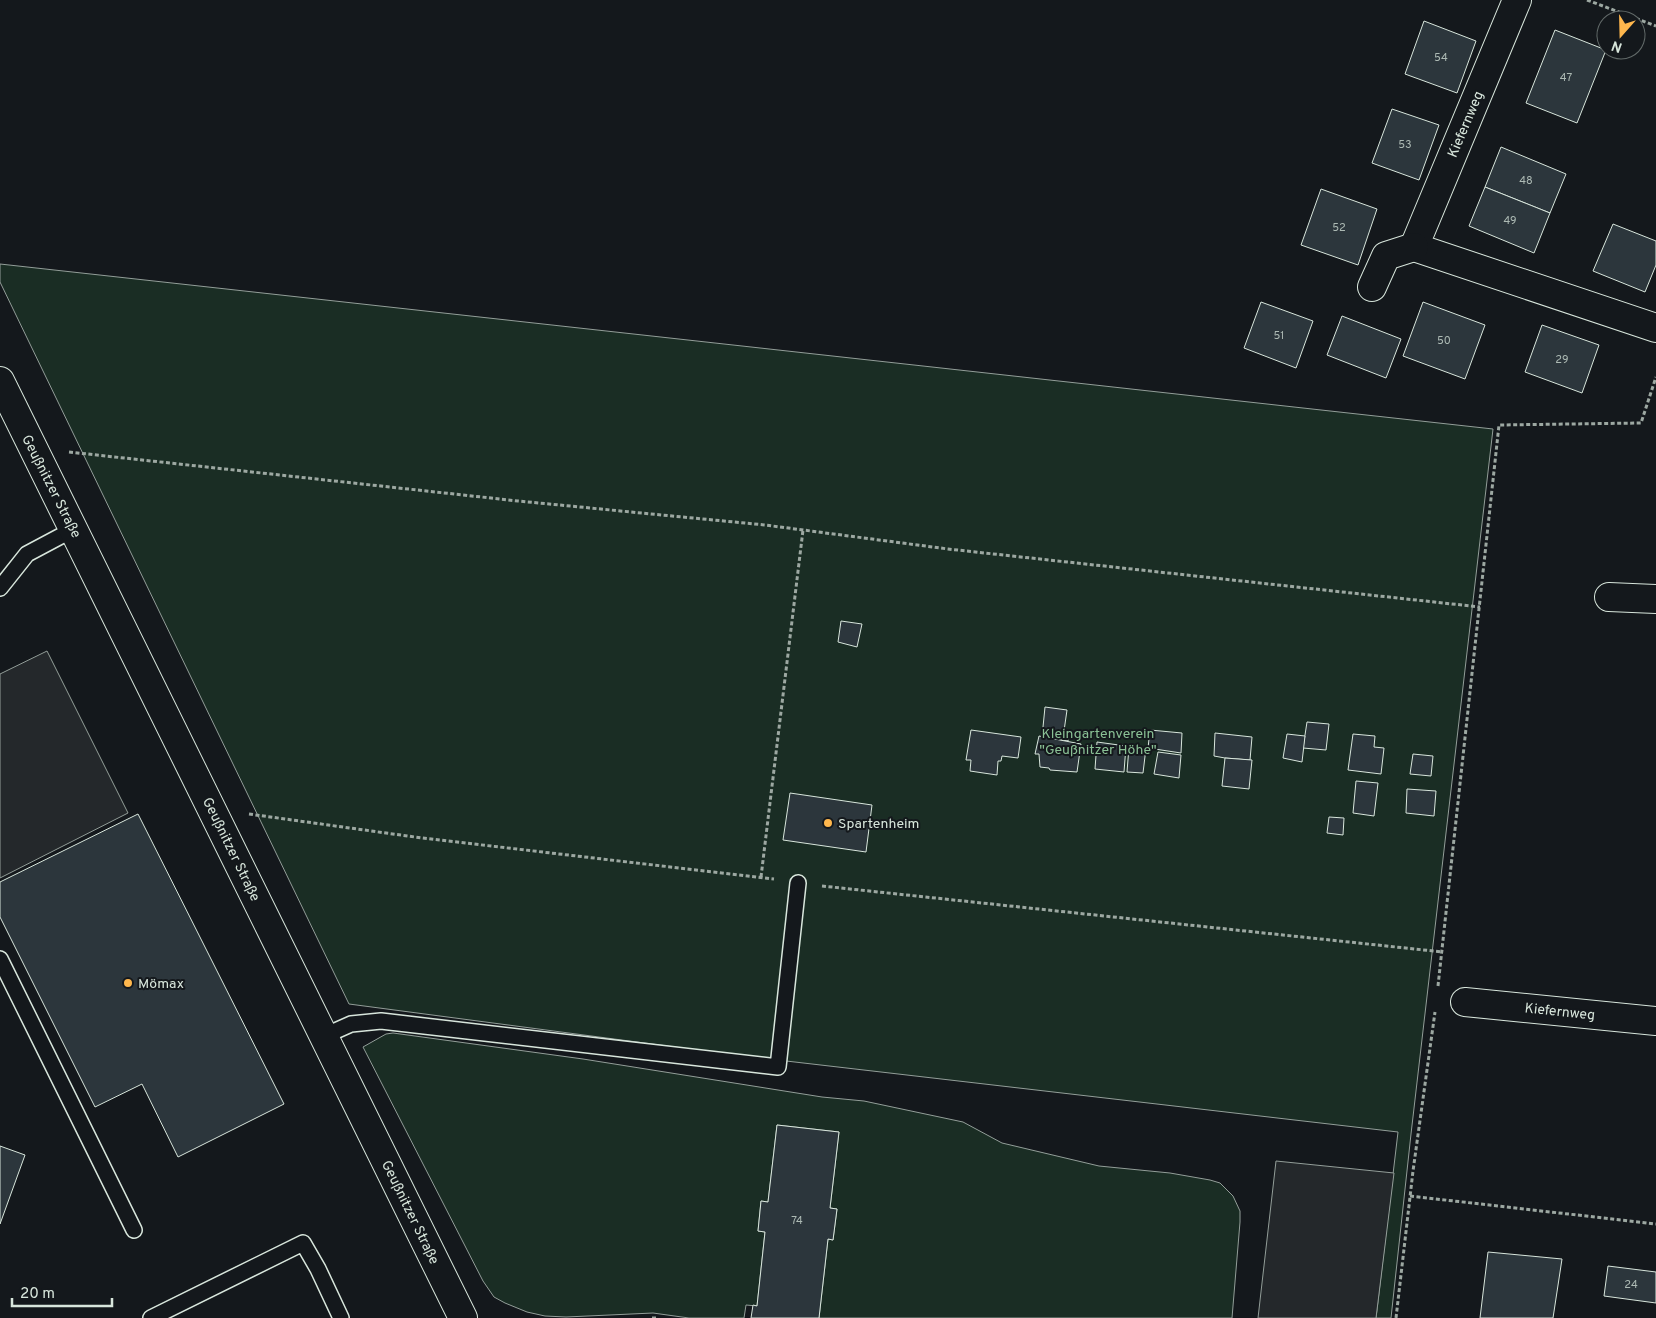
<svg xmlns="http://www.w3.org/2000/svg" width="1656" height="1318" font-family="Overpass,sans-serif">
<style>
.green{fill:#1a2d24;stroke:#939e99}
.parking{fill:#24282b;stroke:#939e99}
.building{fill:#2c363c;stroke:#d8e6dc}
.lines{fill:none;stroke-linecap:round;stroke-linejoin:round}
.service-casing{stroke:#d8e6dc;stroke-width:18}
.minor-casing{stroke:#d8e6dc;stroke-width:30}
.primary-casing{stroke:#d8e6dc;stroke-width:30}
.path{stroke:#9da8a2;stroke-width:3;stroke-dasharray:4 2.5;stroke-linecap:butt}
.service{stroke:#14181c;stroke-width:15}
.minor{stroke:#14181c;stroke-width:28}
.primary{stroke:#14181c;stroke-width:28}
.poi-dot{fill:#ffb74d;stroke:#14181c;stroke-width:2}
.labels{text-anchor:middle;stroke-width:4;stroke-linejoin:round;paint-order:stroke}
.number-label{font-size:11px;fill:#adbab4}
.street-label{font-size:14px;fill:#d8e6dc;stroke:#14181c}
.park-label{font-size:14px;fill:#8ac095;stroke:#14181c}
.poi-label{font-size:14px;fill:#d8e6dc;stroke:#14181c;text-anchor:start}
</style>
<rect width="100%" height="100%" fill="#14181c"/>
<!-- green -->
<g class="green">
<polygon points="0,264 1493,429 1411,1134 1391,1318 1376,1318 1398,1132 743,1056 349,1004 0,282"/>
<polygon points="393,1033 583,1059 822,1097 864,1101 963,1122 1002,1143 1099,1166 1170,1173 1210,1180 1220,1183 1233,1196 1240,1211 1240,1222 1232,1318 819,1318 828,1239 833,1240 837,1209 830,1208 839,1132 777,1125 768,1202 761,1201 758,1231 765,1232 757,1306 746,1305 744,1318 689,1318 653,1313 566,1317 545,1316 527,1312 505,1303 494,1297 483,1281 363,1047 386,1034"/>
</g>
<!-- parking -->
<g class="parking">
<polygon points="47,651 128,813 0,878 0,674"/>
<polygon points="1276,1161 1394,1173 1376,1318 1258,1318"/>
</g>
<!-- building -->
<g class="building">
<polygon points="1424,21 1476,41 1457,93 1405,74"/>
<polygon points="1555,30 1606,50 1577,123 1526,103"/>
<polygon points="1392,109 1439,125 1419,180 1372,163"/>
<polygon points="1501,147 1566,174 1550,213 1485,187"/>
<polygon points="1485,187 1550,213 1534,253 1469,226"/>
<polygon points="1321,189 1377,209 1358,265 1301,245"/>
<polygon points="1613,224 1656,241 1656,265 1645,292 1593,271"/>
<polygon points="1261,302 1313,321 1296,368 1244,348"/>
<polygon points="1423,302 1485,325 1465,379 1403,356"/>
<polygon points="1342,316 1401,339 1386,378 1327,355"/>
<polygon points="1542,325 1599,345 1582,393 1525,372"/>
<polygon points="841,621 862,624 857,647 838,642"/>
<polygon points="1045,707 1067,710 1064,731 1069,732 1068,741 1042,737"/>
<polygon points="1307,722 1329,724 1326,750 1303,748"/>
<polygon points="971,730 1021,737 1018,758 1002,756 1001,761 998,761 997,775 970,771 971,760 966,760"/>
<polygon points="1150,730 1182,733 1181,753 1148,748"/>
<polygon points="1215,733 1252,737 1250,760 1225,758 1214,756"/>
<polygon points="1287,734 1305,736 1302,762 1283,758"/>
<polygon points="1353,734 1375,736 1374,747 1384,748 1381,774 1348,770"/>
<polygon points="1039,736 1081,744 1077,772 1050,770 1049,768 1040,767 1039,754 1035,754"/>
<polygon points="1097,742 1126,746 1124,772 1095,769"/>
<polygon points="1129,747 1146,748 1143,773 1127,772"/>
<polygon points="1158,752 1181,755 1179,778 1154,774"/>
<polygon points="1413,754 1433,756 1431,776 1410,774"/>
<polygon points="1225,758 1252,760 1249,789 1222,786"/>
<polygon points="1356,781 1378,783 1374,816 1353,813"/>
<polygon points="1407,789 1436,791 1434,816 1406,813"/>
<polygon points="790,793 872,805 866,852 783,840"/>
<polygon points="138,814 284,1104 178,1157 142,1084 95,1107 0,917 0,882"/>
<polygon points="1329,817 1344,818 1343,835 1327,833"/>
<polygon points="777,1125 839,1132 830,1208 837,1209 833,1240 828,1239 819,1318 751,1318 753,1305 757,1306 765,1232 758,1231 761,1201 768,1202"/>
<polygon points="0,1146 25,1155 0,1224"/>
<polygon points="1488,1252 1562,1259 1553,1318 1480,1318"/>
<polygon points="1608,1266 1656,1272 1656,1303 1604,1296"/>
</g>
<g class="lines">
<!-- service casing -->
<g class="service-casing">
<g id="service">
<polyline points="0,588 27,554 74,529"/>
<polyline points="0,959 134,1230"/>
<polyline points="324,1036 351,1024 381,1021 778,1067 798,883"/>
<polyline points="151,1318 303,1243 318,1269 341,1318"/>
</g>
</g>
<!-- minor casing -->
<g class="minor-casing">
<g id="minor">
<polyline points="1517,0 1414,247 1656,328"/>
<polyline points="1372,287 1386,256 1414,247"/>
<polyline points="1609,597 1656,599"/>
<polyline points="1465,1002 1656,1021"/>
</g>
</g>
<!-- primary casing -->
<g class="primary-casing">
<polyline id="primary" points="0,381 463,1318"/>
</g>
<!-- path -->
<g class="path">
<polyline points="1587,0 1656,26"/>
<polyline points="69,452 518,501 765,525 948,549 1480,607"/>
<polyline points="249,814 422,838 774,879"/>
<polyline points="761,877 803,530"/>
<polyline points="822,886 1443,952"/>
<polyline points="1438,986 1499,425 1641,423 1656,377"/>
<polyline points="1410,1196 1656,1224"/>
<polyline points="652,1318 658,1318"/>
<polyline points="1396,1318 1413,1171 1435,1012"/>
</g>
<!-- service -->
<use href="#service" class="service"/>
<!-- minor -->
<use href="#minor" class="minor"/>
<!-- primary -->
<use href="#primary" class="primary"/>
</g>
<!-- markers -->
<g class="poi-dot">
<circle cx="828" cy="823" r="5"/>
<circle cx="128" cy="983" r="5"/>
</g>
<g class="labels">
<!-- number labels -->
<g class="number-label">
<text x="1441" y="61">54</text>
<text x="1566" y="81">47</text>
<text x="1405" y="148">53</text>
<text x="1526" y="184">48</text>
<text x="1510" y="224">49</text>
<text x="1339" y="231">52</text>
<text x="1279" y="339">51</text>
<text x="1444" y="344">50</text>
<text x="1562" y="363">29</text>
<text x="797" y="1224">74</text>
<text x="1631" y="1288">24</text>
</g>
<!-- street labels -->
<g class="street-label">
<text transform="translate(1465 124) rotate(-67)" y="5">Kiefernweg</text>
<text transform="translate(52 486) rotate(63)" y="5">Geußnitzer Straße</text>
<text transform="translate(232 849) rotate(64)" y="5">Geußnitzer Straße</text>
<text transform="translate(1560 1011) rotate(6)" y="5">Kiefernweg</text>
<text transform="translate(411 1212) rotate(64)" y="5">Geußnitzer Straße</text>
</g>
<!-- park labels -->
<g class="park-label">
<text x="1098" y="738">Kleingartenverein<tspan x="1098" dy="16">"Geußnitzer Höhe"</tspan></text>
</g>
<!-- poi labels -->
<g class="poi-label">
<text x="838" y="828">Spartenheim</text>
<text x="138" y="988">Mömax</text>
</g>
</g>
<!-- north arrow -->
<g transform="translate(1621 35) rotate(200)"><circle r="24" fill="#14181c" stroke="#626a69"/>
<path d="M0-4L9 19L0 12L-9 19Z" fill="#ffb74d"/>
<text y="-8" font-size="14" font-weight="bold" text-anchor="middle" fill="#d8e6dc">N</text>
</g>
<!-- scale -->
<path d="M12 1298v8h100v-8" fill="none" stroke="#d8e6dc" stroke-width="2.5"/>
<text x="20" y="1298" font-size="15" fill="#d8e6dc" stroke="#14181c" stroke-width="4" paint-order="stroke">20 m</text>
</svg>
